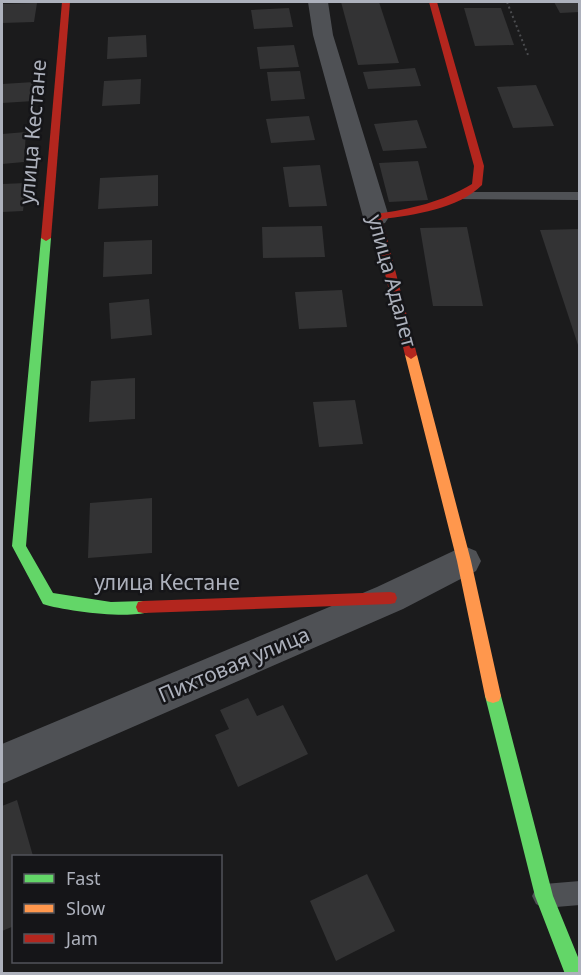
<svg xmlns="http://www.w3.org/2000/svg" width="581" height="975" font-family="'Noto Sans',sans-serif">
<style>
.building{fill:#333334}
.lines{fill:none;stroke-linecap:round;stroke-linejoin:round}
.path{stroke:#4b4c4f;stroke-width:2;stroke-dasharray:2 3;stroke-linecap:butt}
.lane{fill:#4f5155;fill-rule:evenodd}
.street{fill:#4f5155;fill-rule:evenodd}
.fast{fill:#63d668;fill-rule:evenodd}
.slow{fill:#ff974d;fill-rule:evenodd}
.jam{fill:#b3261e;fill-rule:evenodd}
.labels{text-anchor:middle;stroke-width:5;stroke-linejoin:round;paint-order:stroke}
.street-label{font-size:21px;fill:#adb1bc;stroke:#151518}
</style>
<rect width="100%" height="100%" fill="#1b1b1c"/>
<!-- building -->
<g class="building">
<polygon points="341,2 379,2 399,63 358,65"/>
<polygon points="554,2 580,2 580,12 560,13"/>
<polygon points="37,3 34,22 2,23 2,4"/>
<polygon points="289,8 293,27 254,29 251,10"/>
<polygon points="464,8 501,8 514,45 475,46"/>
<polygon points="146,35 147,57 107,59 108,37"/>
<polygon points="294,45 299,67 260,69 257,47"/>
<polygon points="415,68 421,86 368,89 363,72"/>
<polygon points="300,71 305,99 271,101 267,72"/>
<polygon points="141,79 140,104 102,106 104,81"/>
<polygon points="34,82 34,101 2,103 2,84"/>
<polygon points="536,85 554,126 513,128 497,87"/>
<polygon points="309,116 315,140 271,143 266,119"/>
<polygon points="417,120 427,148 383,151 374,124"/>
<polygon points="26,132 24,162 2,164 2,134"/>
<polygon points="418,161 428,200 389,202 379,163"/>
<polygon points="320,165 327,206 289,207 283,167"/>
<polygon points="158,175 158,206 98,209 100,178"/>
<polygon points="26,183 23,211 2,212 2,184"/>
<polygon points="322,226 325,257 263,258 262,227"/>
<polygon points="467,227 483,306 433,306 420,228"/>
<polygon points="580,229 580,348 579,348 540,230"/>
<polygon points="152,240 152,274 103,277 104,242"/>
<polygon points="342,290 347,327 299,329 295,292"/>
<polygon points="149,299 152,335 111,339 109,303"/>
<polygon points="135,378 135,419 89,422 91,381"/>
<polygon points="355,400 363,444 319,447 313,402"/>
<polygon points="152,498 152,553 88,558 90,503"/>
<polygon points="248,698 257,716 283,705 308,754 238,787 215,735 229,729 220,710"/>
<polygon points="17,800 33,856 14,856 14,926 2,931 2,806"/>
<polygon points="367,874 395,931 336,961 310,901"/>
</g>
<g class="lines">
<!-- path -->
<polyline class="path" points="507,2 528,55"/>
<!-- lane -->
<g class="lane">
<polygon points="461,192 580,192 580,200 456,199 454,196 456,193"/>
<polygon points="580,881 580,905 544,908 536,904 532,896 536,888 544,884"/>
</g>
<!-- street -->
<g class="street">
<polygon points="308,2 328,2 333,35 389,217 385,223 376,225 367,223 363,217 313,35"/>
<polygon points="464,546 476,551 481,561 476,571 403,609 2,784 2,744 377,587"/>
</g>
<!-- fast -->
<g class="fast">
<path d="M46,235l5,3 -25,308 27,47 58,9 32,-1 5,1 2,5 -2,5c-20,7 -84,-1 -105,-8l-31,-58 29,-308z"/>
<polygon points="493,689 499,691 501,696 553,896 580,962 580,974 565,974 535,896 485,696 487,691"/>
</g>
<!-- slow -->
<polygon class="slow" points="411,351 417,355 471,561 501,696 499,701 493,703 487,701 485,696 457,561 405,355"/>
<!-- jam -->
<g class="jam">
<polygon points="62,2 70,2 51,238 46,241 41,238"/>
<path d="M429,2h8l47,164 -2,19c-24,24 -68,30 -100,34l35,136 -6,4 -6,-4 -34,-138 5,-3c35,-5 66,-12 96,-30l2,-18z"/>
<polygon points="390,592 395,593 397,598 395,603 390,604 143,613 138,612 136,607 138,602 143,601"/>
</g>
</g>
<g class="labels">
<!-- street labels -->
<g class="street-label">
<text transform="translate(33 132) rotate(-85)" y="7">улица Кестане</text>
<text transform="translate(392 281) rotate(75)" y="7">улица Адалет</text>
<text x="167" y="590">улица Кестане</text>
<text transform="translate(234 665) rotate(-23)" y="7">Пихтовая улица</text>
</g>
</g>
<!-- border -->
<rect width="581" height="975" fill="none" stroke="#adb1bc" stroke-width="6"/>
<!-- legend -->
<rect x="12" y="855" width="210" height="108" fill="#151518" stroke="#52535a" stroke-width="1.5"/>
<rect x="24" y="874" width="30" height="9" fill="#63d668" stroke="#52535a" stroke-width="1.5"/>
<text x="66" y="885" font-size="18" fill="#adb1bc">Fast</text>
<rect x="24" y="904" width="30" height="9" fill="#ff974d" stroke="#52535a" stroke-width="1.5"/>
<text x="66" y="915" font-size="18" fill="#adb1bc">Slow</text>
<rect x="24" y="934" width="30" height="9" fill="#b3261e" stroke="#52535a" stroke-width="1.5"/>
<text x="66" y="945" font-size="18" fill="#adb1bc">Jam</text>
</svg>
